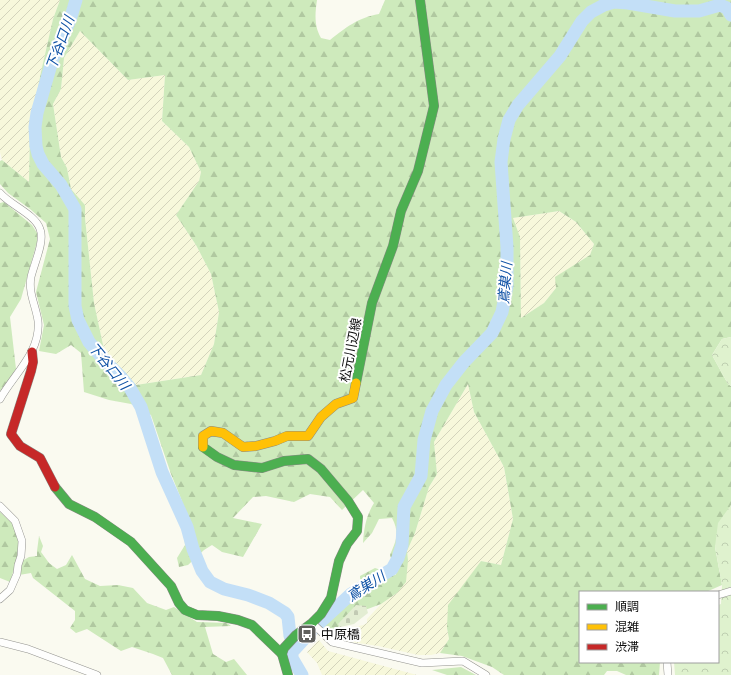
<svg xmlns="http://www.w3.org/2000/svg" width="731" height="675" font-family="'Noto Serif','Noto Sans JP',serif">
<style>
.farmland{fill:url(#farmland-furrows)}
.forest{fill:url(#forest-firs);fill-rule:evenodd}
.cemetery{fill:url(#cemetery-stones)}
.park{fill:url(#park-crowns)}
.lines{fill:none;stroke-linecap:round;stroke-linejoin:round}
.river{stroke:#c3dff7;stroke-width:13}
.street-casing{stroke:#93938f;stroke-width:8}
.fast-casing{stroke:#8a8a85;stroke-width:10}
.slow-casing{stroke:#8a8a85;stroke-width:10}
.jam-casing{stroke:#8a8a85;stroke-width:10}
.street{stroke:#fefefd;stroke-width:7}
.fast{stroke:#4caf50;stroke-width:9}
.slow{stroke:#ffc107;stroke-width:9}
.jam{stroke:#c62828;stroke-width:9}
.labels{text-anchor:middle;stroke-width:4;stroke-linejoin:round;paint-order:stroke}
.street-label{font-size:13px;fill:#0c0c0c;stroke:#fff}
.poi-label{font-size:13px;fill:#0c0c0c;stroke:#fff;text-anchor:start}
.water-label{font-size:14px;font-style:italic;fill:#0e51a5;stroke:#fff}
</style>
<defs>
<pattern id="farmland-furrows" width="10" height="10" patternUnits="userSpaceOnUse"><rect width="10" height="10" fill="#f7f8db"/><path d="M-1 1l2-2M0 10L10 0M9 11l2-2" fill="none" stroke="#d3d3bb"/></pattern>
<pattern id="forest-firs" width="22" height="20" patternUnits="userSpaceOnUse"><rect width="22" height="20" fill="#ceeabc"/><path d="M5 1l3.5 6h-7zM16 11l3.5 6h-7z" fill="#b0c8a0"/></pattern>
<pattern id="cemetery-stones" width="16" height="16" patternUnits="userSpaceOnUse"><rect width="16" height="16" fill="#e3edd3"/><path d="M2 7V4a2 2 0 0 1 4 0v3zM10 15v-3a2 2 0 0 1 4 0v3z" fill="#c2cab4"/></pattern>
<pattern id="park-crowns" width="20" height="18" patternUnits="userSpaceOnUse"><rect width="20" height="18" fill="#dff2ce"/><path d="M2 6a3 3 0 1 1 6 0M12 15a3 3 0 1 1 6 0" fill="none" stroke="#beceb0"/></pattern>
</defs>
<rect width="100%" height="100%" fill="#fafaf0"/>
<!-- farmland -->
<g class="farmland">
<polygon points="0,0 60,0 53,19 41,72 30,127 29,182 2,160 0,152"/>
<polygon points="80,31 128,80 165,75 162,121 189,147 201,172 199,181 176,215 196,245 211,274 219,312 214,344 201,375 136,385 105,354 94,303 85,218 85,205 71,189 67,168 61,157 53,104 61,89 64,58"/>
<polygon points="559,211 576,222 594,244 590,255 556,277 556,288 544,303 521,318 520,237 513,218"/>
<polygon points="468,384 474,412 504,467 513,519 501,565 481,561 467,581 447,628 449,639 440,653 431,655 418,655 378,646 345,641 330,633 363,625 367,623 367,619 381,604 397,593 408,560 407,551 415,533 429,487 437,474 434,442"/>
<polygon points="319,640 328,651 417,675 322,675 317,663 307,652"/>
</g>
<!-- forest -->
<g class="forest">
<path d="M60,0h257c-2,14 -3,26 4,38l9,2c17,-13 27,-22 49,-26l6,-14h346v337l-9,2 -10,16 16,29 3,2v119l-16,42 7,38 -16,7h-126v70h80l-1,13h-33l-9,-4h-10l-3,4h-100l-12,-8 -30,-11 -22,-3 9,-14 -2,-11 1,-23 33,-44 20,4 12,-46 -9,-52 -30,-55 -6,-28 -34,58 3,32 -8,13 -14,46 -8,18 1,9 -2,22 -9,11 -16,11 -24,9 -27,20 -6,-8 27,-24 10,-4 -1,-21 15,-8 21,7 -6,-20c6,-14 10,-22 2,-37l-13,1 -7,14 -9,10c1,-15 3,-27 11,-40l-11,-13 -21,20 -12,-13 -20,-3 -16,8 -28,-6 -13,1 -20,21 29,6 -19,33 -21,-5 -10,-7 -8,5 -16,15 -9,2 -2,-9 8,-13 -3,-44 -11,-27 -20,-59 -20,-11 -22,-4 -25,-8 -3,-39 -10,-8 -15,9 -17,-3 5,-26 -8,-33 14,-53 -4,-16 -16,-14 -22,-16 -8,-9v-23l2,-1 27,22 1,-55 11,-55 12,-53zM80,31l48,49 37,-5 -3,46 27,26 12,25 -2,9 -23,34 20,30 15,29 8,38 -5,32 -13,31 -65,10 -31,-31 -11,-51 -9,-85v-13l-14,-16 -4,-21 -6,-11 -8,-53 8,-15 3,-31zM559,211l17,11 18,22 -4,11 -35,22 1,11 -12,15 -23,15 -1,-81 -7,-19z"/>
<polygon points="4,202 32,225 37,233 37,242 21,299 10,317 16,369 0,391 0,203"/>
<polygon points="0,512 12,523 19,542 18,556 10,582 0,578"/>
<polygon points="39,536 43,546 41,552 49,563 57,569 66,565 72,555 85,579 100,586 118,585 133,588 147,603 166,610 174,607 197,622 227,623 231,626 205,627 213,654 226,662 234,659 247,675 172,675 163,658 153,654 132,647 121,651 87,629 76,633 70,628 75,620 75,611 33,578 31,573 19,575 22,561 29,557 37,556 37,551"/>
<polygon points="461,667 476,675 447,675 432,670"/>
</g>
<!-- cemetery -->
<polygon class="cemetery" points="356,605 366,606 368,613 354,624 340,627 338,624"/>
<!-- park -->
<g class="park">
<polygon points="731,337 731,386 728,384 712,355 722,339"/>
<polygon points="731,505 731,675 675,675 674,662 718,662 718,605 721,604 722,585 715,547 718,523"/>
</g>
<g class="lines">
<!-- river -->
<g class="river">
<polyline points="76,0 70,20 52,61 37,113 35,127 36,146 38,154 43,164 61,185 75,209 75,306 78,320 89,342 105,361 120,376 130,388 141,407 162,472 187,527 193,549 202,571 210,582 224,589 248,595 269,603 285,613 288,617 290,636"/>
<polyline points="302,675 292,658 292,652 315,627 351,594 392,569 398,558 402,545 404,507 421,476 424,440 432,411 446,385 464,362 492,333 502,312 507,286 507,247 501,162 504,139 509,120 518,105 560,56 582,21 591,12 604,5 614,2 628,3 675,11 699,11 720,5 727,8 731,15"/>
</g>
<!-- street casing -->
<g class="street-casing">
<g id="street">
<path d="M0,193c10,12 35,21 40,36 5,12 -6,35 -9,48 -3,16 5,29 7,44 3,31 -24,53 -38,78"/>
<polyline points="0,506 15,521 22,541 21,556 18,565 17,574 10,590 0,599"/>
<polyline points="718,595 731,591"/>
<polyline points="312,623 332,642 422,663 463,661 486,675"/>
<polyline points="0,642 28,649 97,675"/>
<polyline points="667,662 668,675"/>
</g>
</g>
<!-- fast casing -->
<g class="fast-casing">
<g id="fast">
<polyline points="356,383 372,303 393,246 401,211 418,171 434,106 420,0"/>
<polyline points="203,447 217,457 234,465 262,468 284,461 308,459 321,469 348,501 358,517 357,531 347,544 339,561 331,598 321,614 312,623 296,635 284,648 282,654 288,675"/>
<polyline points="55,487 69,504 95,517 131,542 171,586 179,603 185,610 197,615 218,616 238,620 252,625 282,654"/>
</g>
</g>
<!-- slow casing -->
<g class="slow-casing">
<polyline id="slow" points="203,447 203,436 211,431 223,433 243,447 256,446 275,441 287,436 308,436 321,417 336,404 353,398 356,383"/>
</g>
<!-- jam casing -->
<g class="jam-casing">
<polyline id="jam" points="32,352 33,362 31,371 11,434 20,446 40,458 55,487"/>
</g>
<!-- street -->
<use href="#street" class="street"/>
<!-- fast -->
<use href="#fast" class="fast"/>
<!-- slow -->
<use href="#slow" class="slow"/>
<!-- jam -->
<use href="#jam" class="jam"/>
</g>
<!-- icons -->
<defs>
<g id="bus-square" transform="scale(1)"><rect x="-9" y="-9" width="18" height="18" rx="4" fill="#5f5f5c" stroke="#fff"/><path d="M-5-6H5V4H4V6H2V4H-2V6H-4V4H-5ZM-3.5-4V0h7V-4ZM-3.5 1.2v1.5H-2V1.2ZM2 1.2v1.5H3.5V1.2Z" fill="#fff"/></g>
</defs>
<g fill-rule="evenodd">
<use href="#bus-square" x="307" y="634"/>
</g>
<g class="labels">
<!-- street labels -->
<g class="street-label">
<text transform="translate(350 350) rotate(-79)" y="5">松元川辺線</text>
</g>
<!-- poi labels -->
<g class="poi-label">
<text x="321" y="639">中原橋</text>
</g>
<!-- water labels -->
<g class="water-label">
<text transform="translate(60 43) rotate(-70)" y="5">下谷口川</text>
<text transform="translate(505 283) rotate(-85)" y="5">鳶巣川</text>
<text transform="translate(109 366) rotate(51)" y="5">下谷口川</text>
<text transform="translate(366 586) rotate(-33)" y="5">鳶巣川</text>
</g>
</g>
<!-- legend -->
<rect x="579" y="591" width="140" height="72" fill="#ffffff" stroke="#9e9e9e"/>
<rect x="587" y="604" width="20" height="6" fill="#4caf50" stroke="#9e9e9e"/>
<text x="615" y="611" font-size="12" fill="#0c0c0c">順調</text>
<rect x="587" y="624" width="20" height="6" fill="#ffc107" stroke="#9e9e9e"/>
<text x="615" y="631" font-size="12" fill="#0c0c0c">混雑</text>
<rect x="587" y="644" width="20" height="6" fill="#c62828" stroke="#9e9e9e"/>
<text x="615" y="651" font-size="12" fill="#0c0c0c">渋滞</text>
</svg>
